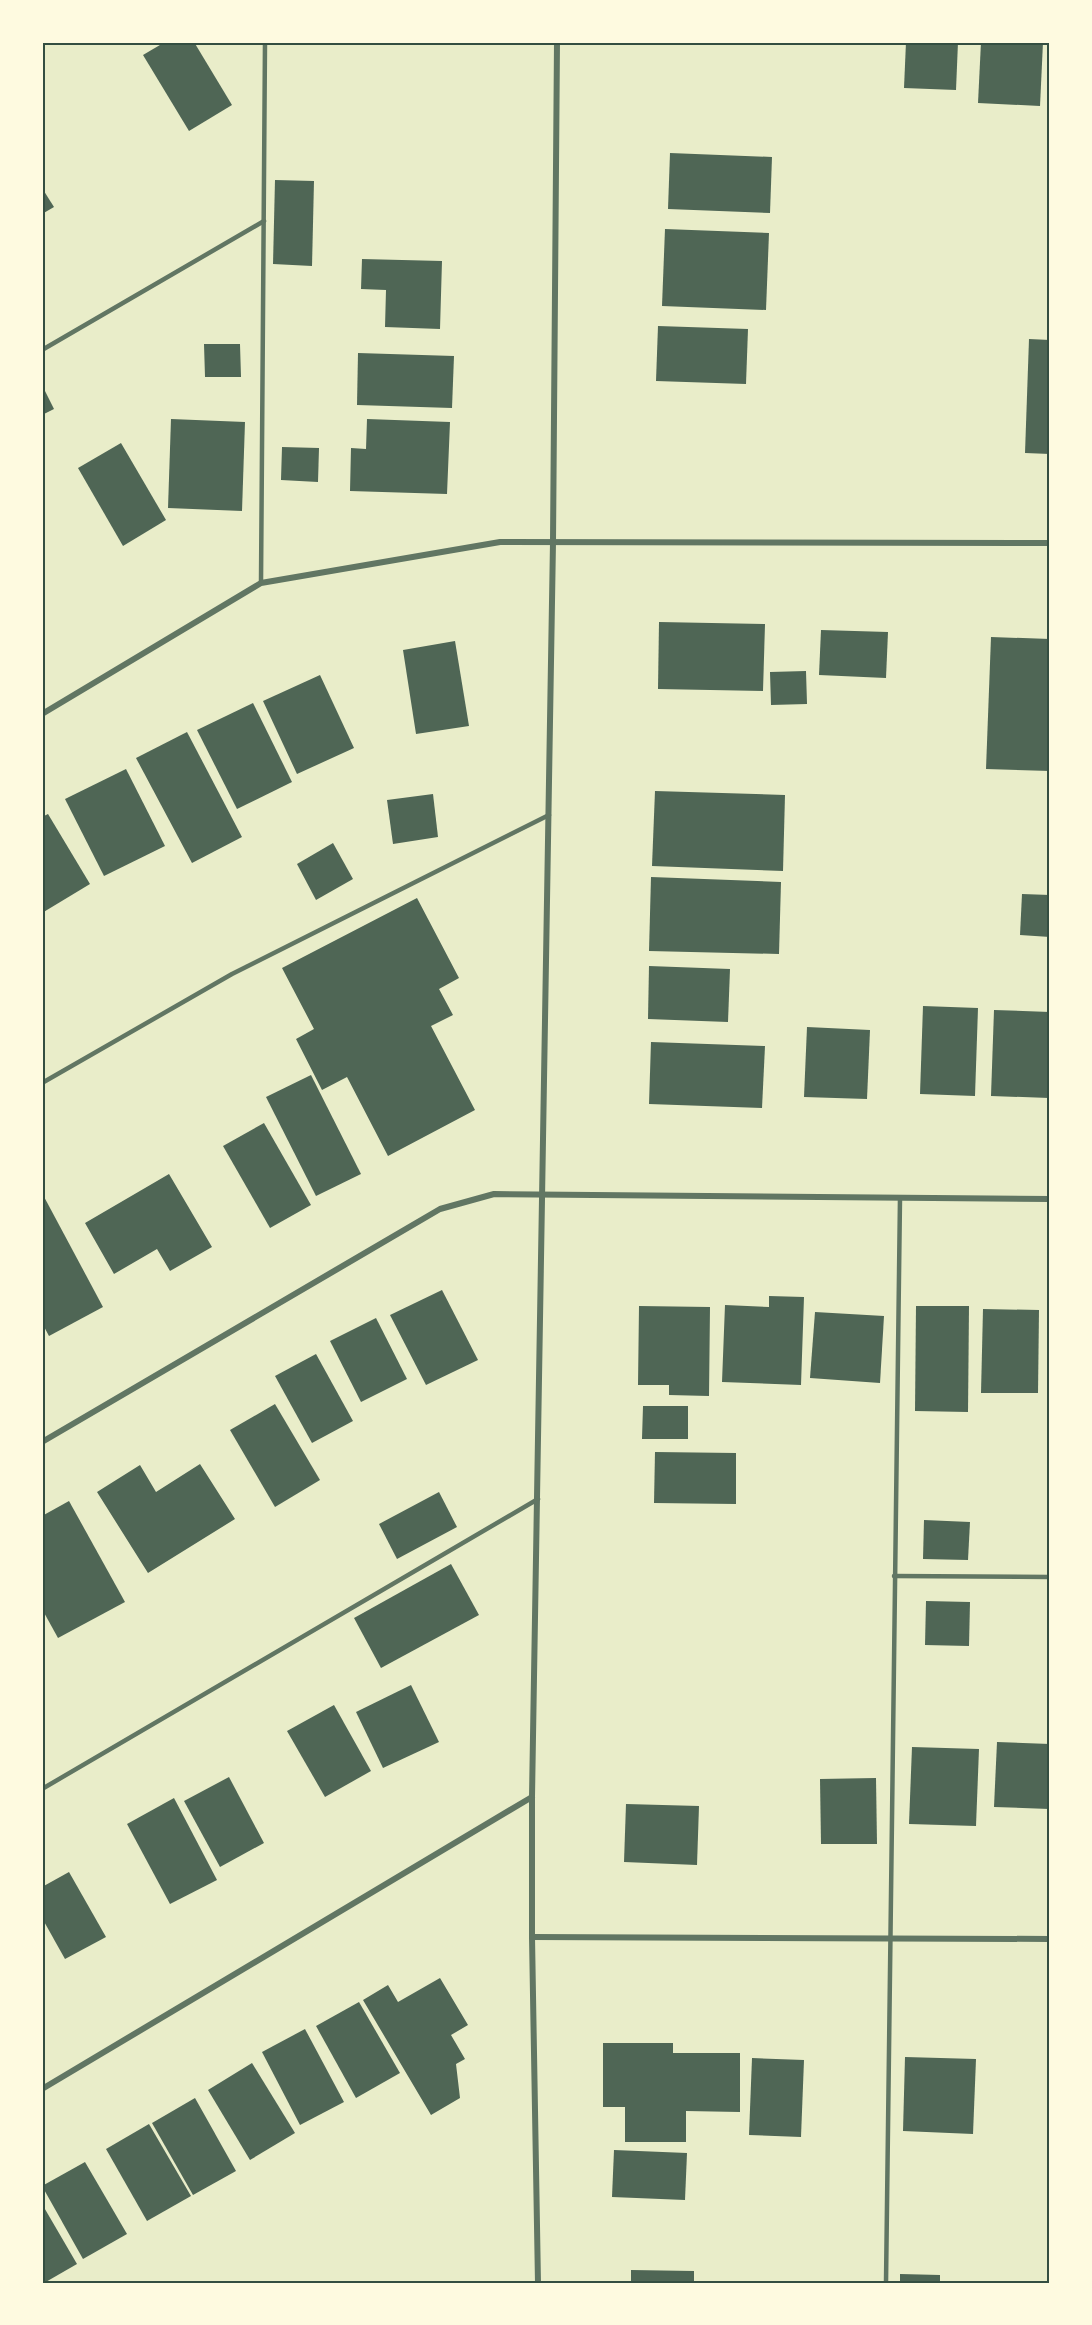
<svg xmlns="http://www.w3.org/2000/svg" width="1092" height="2325" font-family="Lato,sans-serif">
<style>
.building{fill:#4f6655}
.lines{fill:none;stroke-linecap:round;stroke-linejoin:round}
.service{stroke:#617663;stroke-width:4.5}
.minor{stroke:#617663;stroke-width:6}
.neatline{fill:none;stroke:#344e41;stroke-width:2}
</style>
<rect width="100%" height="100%" fill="#e9edc9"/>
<!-- building -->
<g class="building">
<polygon points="165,42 194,42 232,105 189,131 143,55"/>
<polygon points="906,42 958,42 956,90 904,88"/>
<polygon points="981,42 1043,42 1040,106 978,103"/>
<polygon points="670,153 772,157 770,213 668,209"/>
<polygon points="275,180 314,181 312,266 273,264"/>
<polygon points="42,188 54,207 42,214"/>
<polygon points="665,229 769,233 766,310 662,306"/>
<polygon points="362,259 442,261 440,329 385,327 386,290 361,289"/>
<polygon points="658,326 748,329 746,384 656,381"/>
<polygon points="1029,339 1050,340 1050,454 1025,453"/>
<polygon points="204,344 240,344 241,377 205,377"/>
<polygon points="358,353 454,356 452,408 357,405"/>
<polygon points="42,385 54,409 42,415"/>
<polygon points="171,419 245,422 242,511 168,508"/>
<polygon points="367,419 450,422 447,494 350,491 351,448 366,449"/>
<polygon points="121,443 166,520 123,546 78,468"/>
<polygon points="282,447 319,448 318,482 281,480"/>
<polygon points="659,622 765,624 763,691 658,689"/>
<polygon points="821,630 888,632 886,678 819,675"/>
<polygon points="991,637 1050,639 1050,771 986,769"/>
<polygon points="455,641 469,726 416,734 403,650"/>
<polygon points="806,671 807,704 771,705 770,672"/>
<polygon points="320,675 354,748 297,774 263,701"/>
<polygon points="253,703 292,782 237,809 197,730"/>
<polygon points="187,732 242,837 192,863 136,758"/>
<polygon points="126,769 165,846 104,876 65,799"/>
<polygon points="655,791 785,795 783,871 652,866"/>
<polygon points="433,794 438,837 393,844 387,800"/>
<polygon points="48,814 90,884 42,913 42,817"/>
<polygon points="333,843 353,879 316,900 297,864"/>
<polygon points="651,877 781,882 779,954 649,951"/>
<polygon points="1022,894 1050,895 1050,937 1020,935"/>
<polygon points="417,898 459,978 439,989 453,1015 431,1026 475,1110 388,1156 347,1077 322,1090 296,1039 314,1029 282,968"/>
<polygon points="649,966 730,969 728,1022 648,1019"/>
<polygon points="923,1006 978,1008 975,1096 920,1094"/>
<polygon points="994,1010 1050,1012 1049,1098 991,1096"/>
<polygon points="807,1027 870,1030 867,1099 804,1097"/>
<polygon points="651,1042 765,1046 762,1108 649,1104"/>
<polygon points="311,1075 361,1174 316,1196 266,1097"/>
<polygon points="264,1123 311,1205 270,1228 223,1146"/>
<polygon points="169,1174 212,1247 170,1271 157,1249 114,1274 85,1223"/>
<polygon points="42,1193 103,1307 49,1336 42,1323"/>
<polygon points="442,1290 478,1360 426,1385 390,1315"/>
<polygon points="769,1296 804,1297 801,1385 722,1382 725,1305 769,1307"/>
<polygon points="639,1306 710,1307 709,1396 669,1395 669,1385 638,1385"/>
<polygon points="916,1306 969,1306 968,1412 915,1411"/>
<polygon points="983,1309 1039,1310 1038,1393 981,1393"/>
<polygon points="815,1312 884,1316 880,1383 810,1378"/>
<polygon points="376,1318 407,1379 361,1402 330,1341"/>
<polygon points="316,1354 353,1421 312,1443 275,1376"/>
<polygon points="275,1404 320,1480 275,1507 230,1430"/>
<polygon points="643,1406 688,1406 688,1439 642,1439"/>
<polygon points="655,1452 736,1453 736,1504 654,1503"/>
<polygon points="200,1464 235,1519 148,1573 97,1492 140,1465 156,1492"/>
<polygon points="439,1492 457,1527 397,1559 379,1524"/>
<polygon points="69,1501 125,1602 58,1638 42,1609 42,1516"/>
<polygon points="924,1520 970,1522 968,1560 923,1559"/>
<polygon points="451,1564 479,1615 381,1668 354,1618"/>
<polygon points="926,1601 970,1602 969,1646 925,1645"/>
<polygon points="411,1685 439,1742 383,1768 356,1712"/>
<polygon points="334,1705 371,1771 325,1797 287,1731"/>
<polygon points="997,1742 1050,1744 1049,1809 994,1807"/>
<polygon points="912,1747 979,1749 976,1826 909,1824"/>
<polygon points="229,1777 264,1843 220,1867 184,1801"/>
<polygon points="876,1778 877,1844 821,1844 820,1779"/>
<polygon points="174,1798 217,1880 170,1904 127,1824"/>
<polygon points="626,1804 699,1806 697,1865 624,1862"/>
<polygon points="69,1872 106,1937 65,1959 42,1918 42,1887"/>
<polygon points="440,1978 468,2025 451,2035 465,2059 456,2064 460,2098 431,2115 363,2000 388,1985 398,2002"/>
<polygon points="359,2002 400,2073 356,2098 316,2026"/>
<polygon points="305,2029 344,2102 300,2125 262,2052"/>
<polygon points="603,2043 673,2043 673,2053 740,2053 740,2112 686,2111 686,2142 625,2142 625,2107 603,2107"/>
<polygon points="905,2057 976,2059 973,2134 903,2131"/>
<polygon points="752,2058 804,2060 801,2137 749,2135"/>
<polygon points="252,2063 295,2133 250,2160 208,2090"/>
<polygon points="195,2098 236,2171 193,2195 152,2123"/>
<polygon points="149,2124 191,2196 147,2221 106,2149"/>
<polygon points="614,2150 687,2153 685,2200 612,2197"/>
<polygon points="85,2162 127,2234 83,2259 42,2186"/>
<polygon points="42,2204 77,2264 44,2283 42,2283"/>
<polygon points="631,2270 694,2271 694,2283 631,2283"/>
<polygon points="900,2274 940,2275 940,2283 900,2283"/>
</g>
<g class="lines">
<!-- service -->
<g class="service">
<polyline points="42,350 264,221"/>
<polyline points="261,583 265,42"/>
<polyline points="42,1083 232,974 549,815"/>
<polyline points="894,1576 1050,1577"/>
<polyline points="42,1789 538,1499"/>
<polyline points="886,2283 900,1198"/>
</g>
<!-- minor -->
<g class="minor">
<polyline points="42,714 261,583 500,542 1050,543"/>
<polyline points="42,1442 440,1209 494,1194 1050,1199"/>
<polyline points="532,1937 1050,1939"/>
<polyline points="42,2089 532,1797"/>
<polyline points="538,2283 532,1937 532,1797 553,542 557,42"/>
</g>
</g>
<!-- border -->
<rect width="1092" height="2325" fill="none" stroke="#fefae0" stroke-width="87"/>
<rect x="44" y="44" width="1004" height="2238" class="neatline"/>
</svg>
